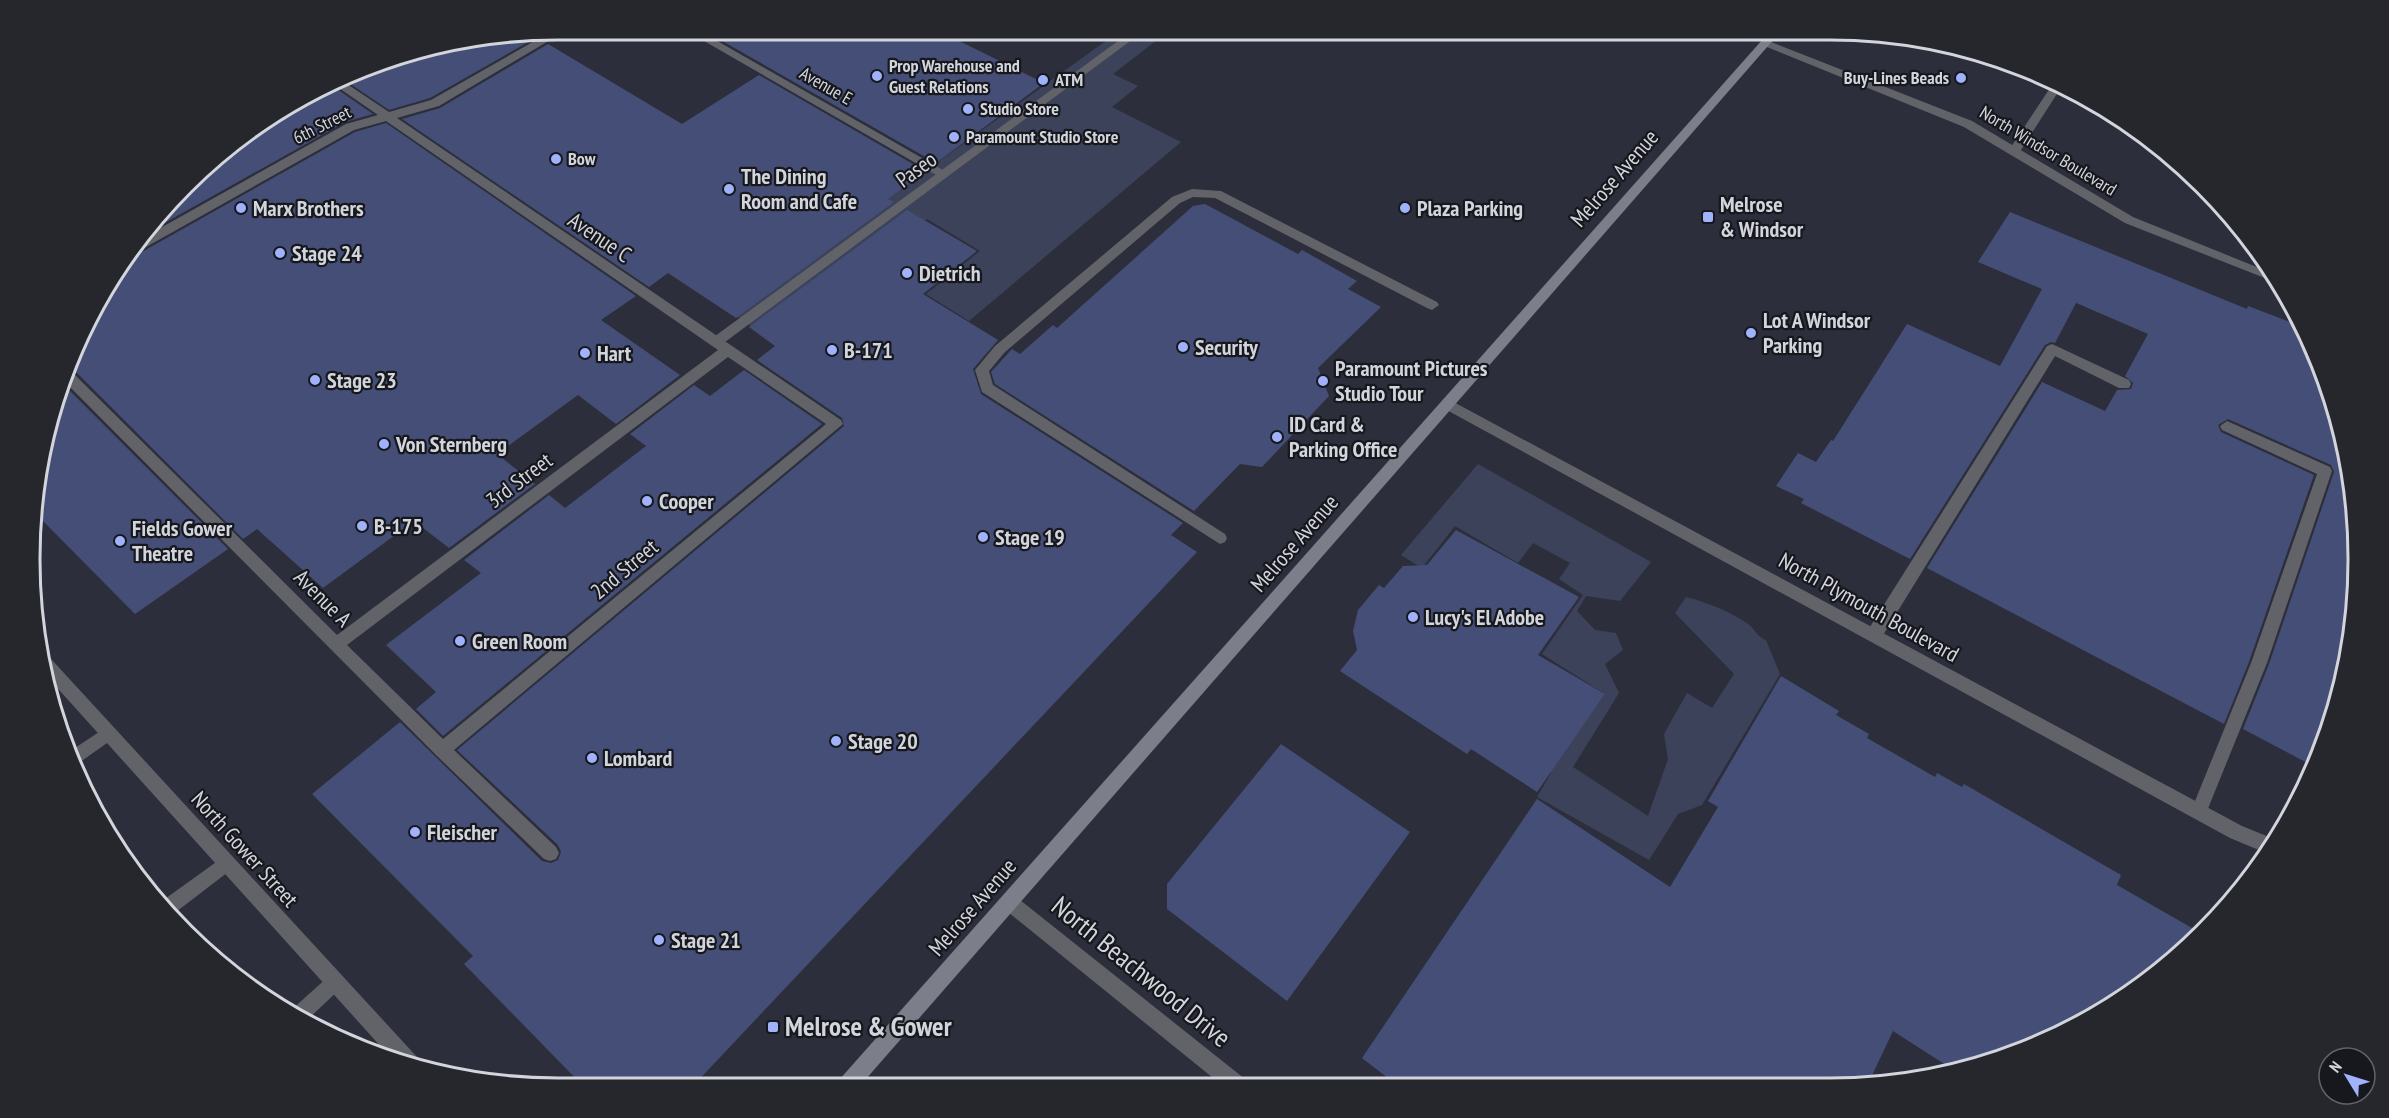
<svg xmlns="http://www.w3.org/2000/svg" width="2389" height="1118" font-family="'PT Sans Narrow',sans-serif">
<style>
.green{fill:#3c4259}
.building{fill:#454e76}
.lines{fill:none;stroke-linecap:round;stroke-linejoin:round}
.service{fill:#616369;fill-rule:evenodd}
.pedestrian{fill:#616369;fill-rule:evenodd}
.minor{fill:#616369;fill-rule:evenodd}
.tertiary{fill:#616369;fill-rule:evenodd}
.secondary{fill:#7c7f89;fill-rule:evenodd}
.poi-dot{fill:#a1b2fd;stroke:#16181d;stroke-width:2}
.labels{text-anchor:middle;stroke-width:4.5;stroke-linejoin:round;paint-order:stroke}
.far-poi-label{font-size:18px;font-weight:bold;fill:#d3d5dd;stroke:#16181d;text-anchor:start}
.far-street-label{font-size:18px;fill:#d3d5dd;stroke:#16181d}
.street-label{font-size:22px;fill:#d3d5dd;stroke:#16181d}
.poi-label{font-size:22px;font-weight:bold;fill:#d3d5dd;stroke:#16181d;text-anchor:start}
.near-street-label{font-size:27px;fill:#d3d5dd;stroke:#16181d}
.near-poi-label{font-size:27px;font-weight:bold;fill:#d3d5dd;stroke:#16181d;text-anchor:start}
.rim{fill:none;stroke:#d3d5dd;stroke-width:3}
</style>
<rect width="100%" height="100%" fill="#2c2f3b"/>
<!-- green -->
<g class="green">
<polygon points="1121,30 1170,30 1113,74 1138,86 1112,107 1181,142 969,321 926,294 980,251 927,219 768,337 730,312"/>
<path d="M1478,464l173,98 -31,39 -34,-5 -9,15 18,19 21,3 7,17 -18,14 14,29 -46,74 75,49 20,-57 -4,-25 23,-41 25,15 22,-34 -59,-61 11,-16c23,6 43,14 62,27 7,5 9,13 18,16l14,34 -78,131 -24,9 -29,46 -112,-63 14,-24 -35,-33 45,16 44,-62 -63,-40 41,-59 -24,-16 11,-16 -37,-20 -15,20 -63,-37 -33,42 -21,-13z"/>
</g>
<!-- building -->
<g class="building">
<polygon points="703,30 937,30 1044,83 936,163"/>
<polygon points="533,34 537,37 430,98 389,110 346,81 389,58"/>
<polygon points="548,44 682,124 759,75 925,171 888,199 894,202 736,318 668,273 649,287 402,119 440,108"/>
<polygon points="334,87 373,114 345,122 152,230 237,140"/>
<polygon points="386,123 636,296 601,320 680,375 616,424 578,395 497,454 535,484 449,548 414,521 323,588 257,529 243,539 72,368 67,367 70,356 119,265 130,253 140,253 355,132"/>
<polygon points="1205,204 1298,254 1302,250 1357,281 1348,289 1381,307 1318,368 1329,396 1262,467 1240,464 1194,511 995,384 991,372 1012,349 1020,354 1053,325 1057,328 1193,206"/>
<polygon points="907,210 977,251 923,294 998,340 973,369 981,394 1183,523 1171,535 1197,552 691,1088 585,1088 464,964 473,956 312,794 400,722 542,861 551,863 558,860 561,852 558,845 457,750 844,426 842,418 757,360 775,346 749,327"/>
<polygon points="2010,212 2247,309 2248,306 2303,327 2319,357 2349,456 2359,559 2349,663 2315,767 2243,729 2269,664 2334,472 2331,465 2228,419 2218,425 2221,432 2314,475 2249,662 2224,724 1927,568 2042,382 2105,411 2117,390 2131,389 2133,383 2125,376 2148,334 2074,302 2076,303 2055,343 2051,342 2045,345 1910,559 1801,503 1804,499 1776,486 1798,453 1816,462 1831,440 1833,441 1907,324 2000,366 2042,289 1978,262"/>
<polygon points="744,370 822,424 443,736 416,709 436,692 386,645 481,573 464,560 549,495 565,508 646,446 630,434 694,385 710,396"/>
<polygon points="62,383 228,549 135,614 38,516 40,455"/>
<polygon points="1456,530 1579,597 1538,655 1605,694 1537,792 1471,749 1467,754 1340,671 1357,650 1353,631 1358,610 1379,585 1384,588 1403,566 1427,565"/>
<polygon points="1781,676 1839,711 1836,715 1869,734 1867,738 1935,777 1937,773 1962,787 1964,784 2121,875 2117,885 2199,932 2152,978 2033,1048 1952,1069 1893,1031 1868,1084 1397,1085 1362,1058 1537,799 1670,887 1718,807 1708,801"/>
<polygon points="1281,744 1410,832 1287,1001 1167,909 1167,884"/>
</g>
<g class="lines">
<!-- service -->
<g class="service">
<path d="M567,30l-128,76 -42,12 444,302 2,4 -389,326 102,97 3,6 -3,6 -6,2 -6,-2 -108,-104 -373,-375 3,-11 4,1 267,265 381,-285 -332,-229 -32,9 -215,121 -7,1 14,-16 200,-112 32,-9 -42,-29 8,-4 45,30 42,-12 121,-69zM728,357l98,67 -383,315 -96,-94z"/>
<polygon points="685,30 698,30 950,174 944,178 940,177"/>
<polygon points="2054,82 2062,86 2019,153 2011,153 2009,150"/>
<polygon points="1192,189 1221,191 1437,302 1439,305 1432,310 1427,308 1215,198 1193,197 1180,203 1005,352 989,371 993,385 1225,534 1227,538 1225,542 1220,544 982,392 975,370 995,346 1172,197"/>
<polygon points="2052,344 2129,380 2131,384 2129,388 2119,388 2055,356 1880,640 1874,642 1868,640 1866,635 1868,630 2047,346"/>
<polygon points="2227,421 2330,467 2332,471 2267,663 2207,811 2205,817 2199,819 2193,817 2191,811 2251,663 2317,474 2222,430 2220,426"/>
<polygon points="226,855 232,857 235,863 232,869 172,915 162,901"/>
<polygon points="335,973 341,976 344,982 341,988 306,1021 289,1012 329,976"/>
</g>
<!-- pedestrian -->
<polygon class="pedestrian" points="1133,30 1145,30 721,345 711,345 709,342 711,339"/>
<!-- minor -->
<g class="minor">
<polygon points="1766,40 1972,121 2133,217 2274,274 2280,284 2125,223 1964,127 1762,45 1761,43"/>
<polygon points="1448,399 2242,826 2274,839 2266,853 2230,838 1443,408 1441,404 1443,400"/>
<polygon points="108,726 114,728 116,733 114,738 76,765 72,750"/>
<polygon points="1009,893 1015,896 1245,1079 1247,1086 1223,1086 1003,908 1000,902 1003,896"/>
</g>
<!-- tertiary -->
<polygon class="tertiary" points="46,658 52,660 417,1057 418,1067 392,1059 51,681 44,659"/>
<!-- secondary -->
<polygon class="secondary" points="1771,30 1782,30 859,1087 836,1087 839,1080"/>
</g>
<!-- markers -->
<g class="poi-dot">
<circle cx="877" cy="76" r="6"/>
<circle cx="1961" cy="78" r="6"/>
<circle cx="1043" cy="80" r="6"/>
<circle cx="968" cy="109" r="6"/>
<circle cx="954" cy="137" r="6"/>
<circle cx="556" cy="159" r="6"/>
<circle cx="729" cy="189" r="6"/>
<circle cx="241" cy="208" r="6"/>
<circle cx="1405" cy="208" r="6"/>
<rect x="1702" y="211" width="12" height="12" rx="3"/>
<circle cx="280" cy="253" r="6"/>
<circle cx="907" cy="273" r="6"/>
<circle cx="1751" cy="333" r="6"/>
<circle cx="1183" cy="347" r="6"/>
<circle cx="832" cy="350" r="6"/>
<circle cx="585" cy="353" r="6"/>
<circle cx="315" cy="380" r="6"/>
<circle cx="1323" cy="381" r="6"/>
<circle cx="1277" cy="437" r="6"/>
<circle cx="384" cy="444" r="6"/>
<circle cx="647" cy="501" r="6"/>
<circle cx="362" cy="526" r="6"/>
<circle cx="983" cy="537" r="6"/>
<circle cx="120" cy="541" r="6"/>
<circle cx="1413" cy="617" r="6"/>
<circle cx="460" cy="641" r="6"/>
<circle cx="836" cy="741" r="6"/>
<circle cx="592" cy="758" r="6"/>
<circle cx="415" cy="832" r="6"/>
<circle cx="659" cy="940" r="6"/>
<rect x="767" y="1021" width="12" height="12" rx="3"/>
</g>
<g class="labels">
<!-- far-poi labels -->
<g class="far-poi-label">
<text x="889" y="72">Prop Warehouse and<tspan x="889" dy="21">Guest Relations</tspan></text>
<text x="1949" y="84" text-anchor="end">Buy-Lines Beads</text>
<text x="1055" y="86">ATM</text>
<text x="980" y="115">Studio Store</text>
<text x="966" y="143">Paramount Studio Store</text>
<text x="568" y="165">Bow</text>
</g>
<!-- far-street labels -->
<g class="far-street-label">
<text transform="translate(826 86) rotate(30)" y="6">Avenue E</text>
<text transform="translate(322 125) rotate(-27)" y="6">6th Street</text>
<text transform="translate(2048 151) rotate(31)" y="6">North Windsor Boulevard</text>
</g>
<!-- street labels -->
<g class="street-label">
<text transform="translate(916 169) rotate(-36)" y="8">Paseo</text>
<text transform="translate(1614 178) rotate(-49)" y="8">Melrose Avenue</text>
<text transform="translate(600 237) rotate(34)" y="8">Avenue C</text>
<text transform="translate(519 480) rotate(-37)" y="8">3rd Street</text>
<text transform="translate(1294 543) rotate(-49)" y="8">Melrose Avenue</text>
<text transform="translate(624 569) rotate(-40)" y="8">2nd Street</text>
<text transform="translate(323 598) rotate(45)" y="8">Avenue A</text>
<text transform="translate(1869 607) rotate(29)" y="8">North Plymouth Boulevard</text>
<text transform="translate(245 849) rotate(48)" y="8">North Gower Street</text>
<text transform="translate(972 907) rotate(-49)" y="8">Melrose Avenue</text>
</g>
<!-- poi labels -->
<g class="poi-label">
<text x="741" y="184">The Dining<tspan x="741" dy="25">Room and Cafe</tspan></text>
<text x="1720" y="212">Melrose<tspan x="1720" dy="25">&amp; Windsor</tspan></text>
<text x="253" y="216">Marx Brothers</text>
<text x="1417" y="216">Plaza Parking</text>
<text x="292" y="261">Stage 24</text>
<text x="919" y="281">Dietrich</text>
<text x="1763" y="328">Lot A Windsor<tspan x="1763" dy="25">Parking</tspan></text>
<text x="1195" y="355">Security</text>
<text x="844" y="358">B-171</text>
<text x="597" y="361">Hart</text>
<text x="1335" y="376">Paramount Pictures<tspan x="1335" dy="25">Studio Tour</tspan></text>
<text x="327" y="388">Stage 23</text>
<text x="1289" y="432">ID Card &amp;<tspan x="1289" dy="25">Parking Office</tspan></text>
<text x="396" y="452">Von Sternberg</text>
<text x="659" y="509">Cooper</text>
<text x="374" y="534">B-175</text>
<text x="132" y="536">Fields Gower<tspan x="132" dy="25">Theatre</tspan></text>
<text x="995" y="545">Stage 19</text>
<text x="1425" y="625">Lucy's El Adobe</text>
<text x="472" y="649">Green Room</text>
<text x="848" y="749">Stage 20</text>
<text x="604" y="766">Lombard</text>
<text x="427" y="840">Fleischer</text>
<text x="671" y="948">Stage 21</text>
</g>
<!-- near-street labels -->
<g class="near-street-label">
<text transform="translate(1141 972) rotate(39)" y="9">North Beachwood Drive</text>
</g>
<!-- near-poi labels -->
<g class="near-poi-label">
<text x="785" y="1036">Melrose &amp; Gower</text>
</g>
</g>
<!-- crop -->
<path d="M0 0H2389V1118H0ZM558 40H1830A518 518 0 0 1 2348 558V560A518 518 0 0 1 1830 1078H558A518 518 0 0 1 40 560V558A518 518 0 0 1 558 40Z" fill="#25272c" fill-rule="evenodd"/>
<path class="rim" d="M558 40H1830A518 518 0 0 1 2348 558V560A518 518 0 0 1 1830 1078H558A518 518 0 0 1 40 560V558A518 518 0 0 1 558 40Z"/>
<!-- north arrow -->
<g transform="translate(2347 1076) rotate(308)"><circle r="28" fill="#16181d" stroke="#62646a" stroke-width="1.5"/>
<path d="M0-4.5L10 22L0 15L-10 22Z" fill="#a1b2fd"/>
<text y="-9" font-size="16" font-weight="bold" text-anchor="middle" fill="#d3d5dd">N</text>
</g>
</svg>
